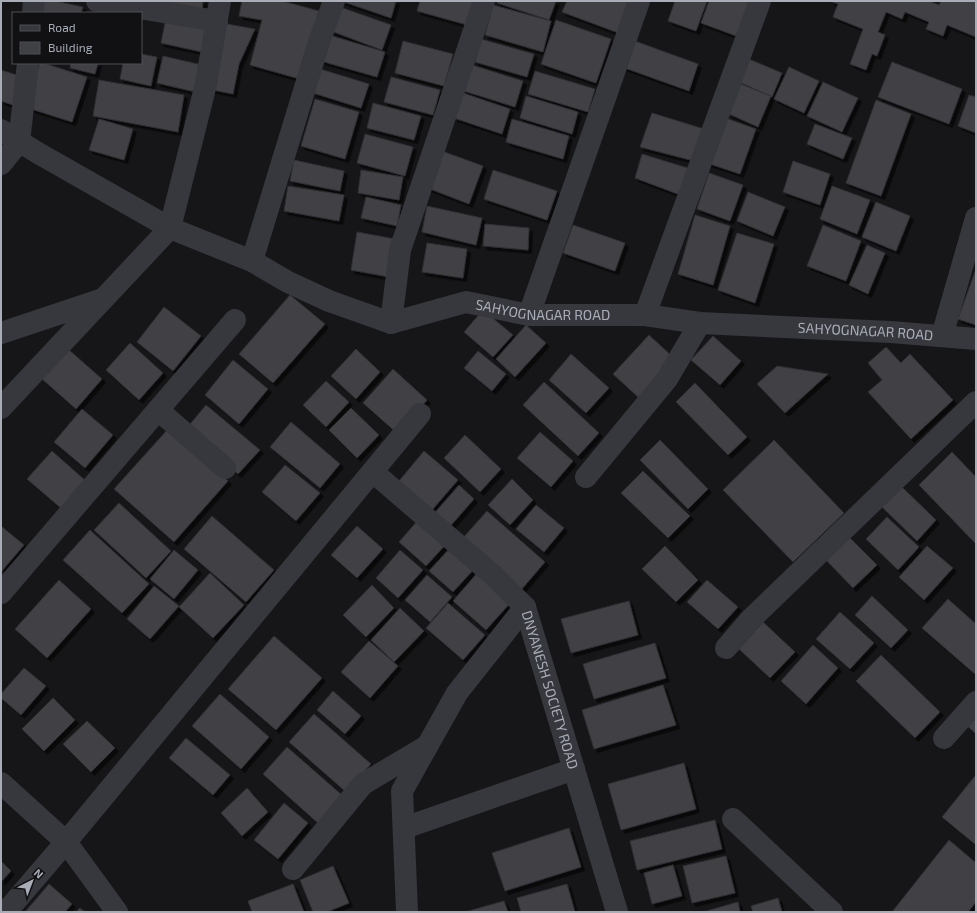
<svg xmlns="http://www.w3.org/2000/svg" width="977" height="913" font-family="'Exo 2',sans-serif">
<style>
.building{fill:#404145;stroke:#303034;filter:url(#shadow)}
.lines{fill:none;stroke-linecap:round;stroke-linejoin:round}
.minor{stroke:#37383d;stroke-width:22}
.labels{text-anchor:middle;stroke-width:3.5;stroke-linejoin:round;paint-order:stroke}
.street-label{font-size:14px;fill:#a8adb8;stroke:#111113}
</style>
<defs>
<filter id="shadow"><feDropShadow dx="3.5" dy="3.5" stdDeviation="0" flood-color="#0009"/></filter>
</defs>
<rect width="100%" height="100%" fill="#161618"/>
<!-- building -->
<g class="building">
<polygon points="44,1 55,1 83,7 81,13 42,13"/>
<polygon points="147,1 203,1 202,13"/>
<polygon points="242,1 282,1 319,11 300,79 250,65 262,20 239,16"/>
<polygon points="341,1 396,1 391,18"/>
<polygon points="420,1 478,1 471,26 417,11"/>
<polygon points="498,1 556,1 549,20 497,3"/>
<polygon points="567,1 636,1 624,35 562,12"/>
<polygon points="675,1 707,1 696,31 668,21"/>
<polygon points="709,1 753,1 739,37 701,23"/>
<polygon points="830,1 929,1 939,5 941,1 976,1 976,37 947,25 943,36 926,29 929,22 905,12 902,19 886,12 878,32 885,35 877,56 872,54 866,70 850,64 863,29 833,17 838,4"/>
<polygon points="493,5 551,21 543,52 485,35"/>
<polygon points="340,7 391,25 382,50 331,31"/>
<polygon points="166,18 207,26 202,52 161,43"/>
<polygon points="556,20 611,39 596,83 541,64"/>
<polygon points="221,23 255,29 239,64 233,94 208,89"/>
<polygon points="329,35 385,52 377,77 321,61"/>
<polygon points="481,39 534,54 527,77 475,62"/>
<polygon points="632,40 698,64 689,91 622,67"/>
<polygon points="403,41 453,54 444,86 395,73"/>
<polygon points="141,54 157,57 151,86 120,79 123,63 141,63"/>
<polygon points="163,56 206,66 200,93 157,83"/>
<polygon points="744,57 782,73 772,97 735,80"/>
<polygon points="892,62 962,89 949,124 878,97"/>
<polygon points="40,63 43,63 87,77 72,122 25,107"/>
<polygon points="71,63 98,63 95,74 70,68"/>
<polygon points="472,65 523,81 515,107 464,91"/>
<polygon points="789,67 819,81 804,113 774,99"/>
<polygon points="320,69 369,84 361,108 313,93"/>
<polygon points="1,70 23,77 13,105 1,101"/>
<polygon points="535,71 595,89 588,112 528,94"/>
<polygon points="391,77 440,90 433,115 384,102"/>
<polygon points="99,80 184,95 178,132 93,116"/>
<polygon points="823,82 858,98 842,132 807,116"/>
<polygon points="741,84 771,96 758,127 729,114"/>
<polygon points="463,93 510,109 502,134 454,118"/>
<polygon points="969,95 976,97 976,133 958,126"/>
<polygon points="526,96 578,112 572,134 520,118"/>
<polygon points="315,99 359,112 345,159 301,146"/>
<polygon points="876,100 911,114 881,196 846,183"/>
<polygon points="373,103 421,116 414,140 367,128"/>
<polygon points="652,113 704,129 694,161 640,147"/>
<polygon points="723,117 756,129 740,174 707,163"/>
<polygon points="99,119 133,129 124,160 89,150"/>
<polygon points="512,119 569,136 563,159 506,142"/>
<polygon points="815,124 852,138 843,159 807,144"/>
<polygon points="365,134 413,147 405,176 357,163"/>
<polygon points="439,150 483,166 469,204 425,187"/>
<polygon points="642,154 694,170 683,196 635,178"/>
<polygon points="294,160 344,171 340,191 290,181"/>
<polygon points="793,161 830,174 820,205 783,192"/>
<polygon points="361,170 403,177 399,200 358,193"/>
<polygon points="493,170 557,191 547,220 484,199"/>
<polygon points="709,173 743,185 730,221 697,209"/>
<polygon points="288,186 344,195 339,221 284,211"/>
<polygon points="832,186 870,200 857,234 820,219"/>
<polygon points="748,192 785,207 773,236 737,221"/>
<polygon points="366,197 401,205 397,226 361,218"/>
<polygon points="876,202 910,216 896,251 862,237"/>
<polygon points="427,206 482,218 476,245 422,232"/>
<polygon points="695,215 730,226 713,285 678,274"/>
<polygon points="485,224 529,228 528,250 483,246"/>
<polygon points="573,225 625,243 615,271 563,253"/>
<polygon points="823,225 861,241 846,281 807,266"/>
<polygon points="357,232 395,239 389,277 351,270"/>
<polygon points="737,233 774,244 755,303 718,290"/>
<polygon points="427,243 467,249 463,278 422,272"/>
<polygon points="867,245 885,253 868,294 849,285"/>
<polygon points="976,269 976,325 958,319"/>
<polygon points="290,295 325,324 273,383 239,354"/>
<polygon points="164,307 201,336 173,371 137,342"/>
<polygon points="483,310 513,335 493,357 464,332"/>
<polygon points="526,325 546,343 515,377 496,359"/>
<polygon points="649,335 675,359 639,398 613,374"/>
<polygon points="713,336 741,361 720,385 691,360"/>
<polygon points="130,343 163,373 139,400 106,370"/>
<polygon points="886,347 901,363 910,354 953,400 911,439 868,392 882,380 868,363"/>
<polygon points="68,349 102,379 76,409 42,379"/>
<polygon points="356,349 380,372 356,399 331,376"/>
<polygon points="478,351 506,374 492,391 464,368"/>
<polygon points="571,354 609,388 586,413 549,380"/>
<polygon points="233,360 268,389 239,424 205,395"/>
<polygon points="777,366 828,374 785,413 757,384"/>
<polygon points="393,369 427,400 398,434 363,403"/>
<polygon points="326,381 349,402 326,427 303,405"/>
<polygon points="544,382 599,433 578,456 523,405"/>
<polygon points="695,383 747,437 728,455 676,402"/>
<polygon points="206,405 260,450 238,474 186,429"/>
<polygon points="351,408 379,435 357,458 329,430"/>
<polygon points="82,409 113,435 85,468 54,442"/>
<polygon points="291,422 340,464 320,488 270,447"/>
<polygon points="169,428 228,481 174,542 114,489"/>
<polygon points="540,432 573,461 551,487 517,458"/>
<polygon points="465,435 501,469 480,492 444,458"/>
<polygon points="660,440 708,489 688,509 640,460"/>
<polygon points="774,440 844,513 793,562 723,490"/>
<polygon points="52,451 87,482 63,510 27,479"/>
<polygon points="424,451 458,480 432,510 399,481"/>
<polygon points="952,452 976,477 976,544 919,485"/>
<polygon points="285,465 320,493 296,521 262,492"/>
<polygon points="643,471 690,516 668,538 621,493"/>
<polygon points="512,479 533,500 510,525 488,505"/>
<polygon points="459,485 474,499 447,530 432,516"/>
<polygon points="902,487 936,520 917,541 882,507"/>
<polygon points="119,503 171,551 146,578 94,530"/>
<polygon points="536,505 564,528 544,552 516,529"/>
<polygon points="487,511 545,562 521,590 462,539"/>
<polygon points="212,516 274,570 246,602 184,549"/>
<polygon points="887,517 919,547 898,570 866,539"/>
<polygon points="419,519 447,543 426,566 399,542"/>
<polygon points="1,526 24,545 1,572"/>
<polygon points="357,526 383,549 357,578 331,555"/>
<polygon points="90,530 149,584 122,613 63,560"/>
<polygon points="848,536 877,565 853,588 825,559"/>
<polygon points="665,546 698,580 676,602 642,569"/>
<polygon points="927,546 953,568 924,600 899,577"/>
<polygon points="451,547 475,568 453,592 429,571"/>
<polygon points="174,550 198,570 174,599 150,579"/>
<polygon points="400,550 423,570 398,598 376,578"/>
<polygon points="479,571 512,601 486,630 453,601"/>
<polygon points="210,573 244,605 213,638 179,607"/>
<polygon points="427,575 452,597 430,622 405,600"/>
<polygon points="59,580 91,609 47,658 15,629"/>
<polygon points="707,580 738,607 718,629 687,602"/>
<polygon points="372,585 394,608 366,637 343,615"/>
<polygon points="154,586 179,606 150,639 127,619"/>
<polygon points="872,596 908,630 891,648 855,615"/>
<polygon points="948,599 976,624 976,675 922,628"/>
<polygon points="629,601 638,635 571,653 561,619"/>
<polygon points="448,603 485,635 463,660 426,628"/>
<polygon points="400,608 424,631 394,662 371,640"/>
<polygon points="840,612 874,643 850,669 816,639"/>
<polygon points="763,622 795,652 770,678 739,649"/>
<polygon points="274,636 322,678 276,730 228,689"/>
<polygon points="369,641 398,666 370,698 341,672"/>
<polygon points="655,643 666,678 594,699 583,664"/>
<polygon points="813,645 838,668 806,704 781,681"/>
<polygon points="881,655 940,712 915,738 856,681"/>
<polygon points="24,668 46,686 21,715 1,698 1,694"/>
<polygon points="663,685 676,725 594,749 582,710"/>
<polygon points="333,691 361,716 345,734 317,710"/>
<polygon points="220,694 269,737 241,769 192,726"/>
<polygon points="53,698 75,720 44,751 22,729"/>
<polygon points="976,709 976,734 964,723"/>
<polygon points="314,714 371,764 346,792 289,742"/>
<polygon points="87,721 115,748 91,772 63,744"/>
<polygon points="186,738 230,775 213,795 169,758"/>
<polygon points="287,747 343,796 319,824 263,774"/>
<polygon points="684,763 696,809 621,830 608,784"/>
<polygon points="975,776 976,777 976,845 942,817"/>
<polygon points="247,788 268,812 242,836 221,813"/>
<polygon points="284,803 308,823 278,859 254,840"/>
<polygon points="715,820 722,849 637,870 630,841"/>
<polygon points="569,828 581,867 505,891 492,853"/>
<polygon points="949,840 976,863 976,902 968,912 892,912"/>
<polygon points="726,856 735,893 692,903 683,866"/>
<polygon points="1,861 11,871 1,882"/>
<polygon points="673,865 682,896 652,904 644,873"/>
<polygon points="333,866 349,903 327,912 313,912 300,880"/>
<polygon points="49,884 72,904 65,912 25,912"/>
<polygon points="293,884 304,912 252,912 248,901"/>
<polygon points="567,884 575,912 521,912 517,898"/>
<polygon points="778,898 782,912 753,912 751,906"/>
<polygon points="504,901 508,912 465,912"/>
<polygon points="738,902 740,912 703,912"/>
<polygon points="80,908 85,912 76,912"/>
</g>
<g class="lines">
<!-- minor -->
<g class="minor">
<polyline points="97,1 217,21"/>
<polyline points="33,13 34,1"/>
<path id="s1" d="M1,130l37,23 132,75 82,33 36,21 41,19 62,22 75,-21 63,13h116l55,8 191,9 85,7"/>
<polyline points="1,164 19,142 28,63"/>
<polyline points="252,261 319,42 334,1"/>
<polyline points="529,315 639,1"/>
<polyline points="645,315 760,1"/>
<polyline points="391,323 400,250 484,1"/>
<polyline points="1,333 100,300"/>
<polyline points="942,336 976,218"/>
<polyline points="1,408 170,228 206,84 220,1"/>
<polyline points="158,410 225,468"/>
<path id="s2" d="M373,472l120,103 32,32 92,305"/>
<polyline points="586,477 667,379 700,323"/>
<polyline points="1,593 235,320"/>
<polyline points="726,648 751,619 976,402"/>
<polyline points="944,738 976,702"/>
<polyline points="1,783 66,842 6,912"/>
<polyline points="733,819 832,912"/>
<polyline points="404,828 574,769"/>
<polyline points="293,869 363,784 427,746"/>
<polyline points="117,912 66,842 420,414"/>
<polyline points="407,912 402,791 457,693 525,607"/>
</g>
</g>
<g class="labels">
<!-- street labels -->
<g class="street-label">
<text dy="5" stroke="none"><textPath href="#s1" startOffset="592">SAHYOGNAGAR ROAD</textPath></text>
<text dy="5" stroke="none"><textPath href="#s1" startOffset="916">SAHYOGNAGAR ROAD</textPath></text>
<text dy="5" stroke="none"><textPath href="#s2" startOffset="290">DNYANESH SOCIETY ROAD</textPath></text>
</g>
</g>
<!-- border -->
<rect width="977" height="913" fill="none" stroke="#a8adb8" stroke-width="4"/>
<!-- legend -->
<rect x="12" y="12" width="130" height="52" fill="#111113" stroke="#4d4f55"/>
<rect x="20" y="25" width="20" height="6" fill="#37383d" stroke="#4d4f55"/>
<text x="48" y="32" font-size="12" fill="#a8adb8">Road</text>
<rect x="20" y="42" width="20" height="12" fill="#404145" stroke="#4d4f55"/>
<text x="48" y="52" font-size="12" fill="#a8adb8">Building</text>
<!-- north arrow -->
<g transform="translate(32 881) rotate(42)" stroke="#111113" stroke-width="3" paint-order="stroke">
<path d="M0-3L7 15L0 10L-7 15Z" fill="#a8adb8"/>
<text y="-6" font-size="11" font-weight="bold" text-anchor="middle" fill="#a8adb8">N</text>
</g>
</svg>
